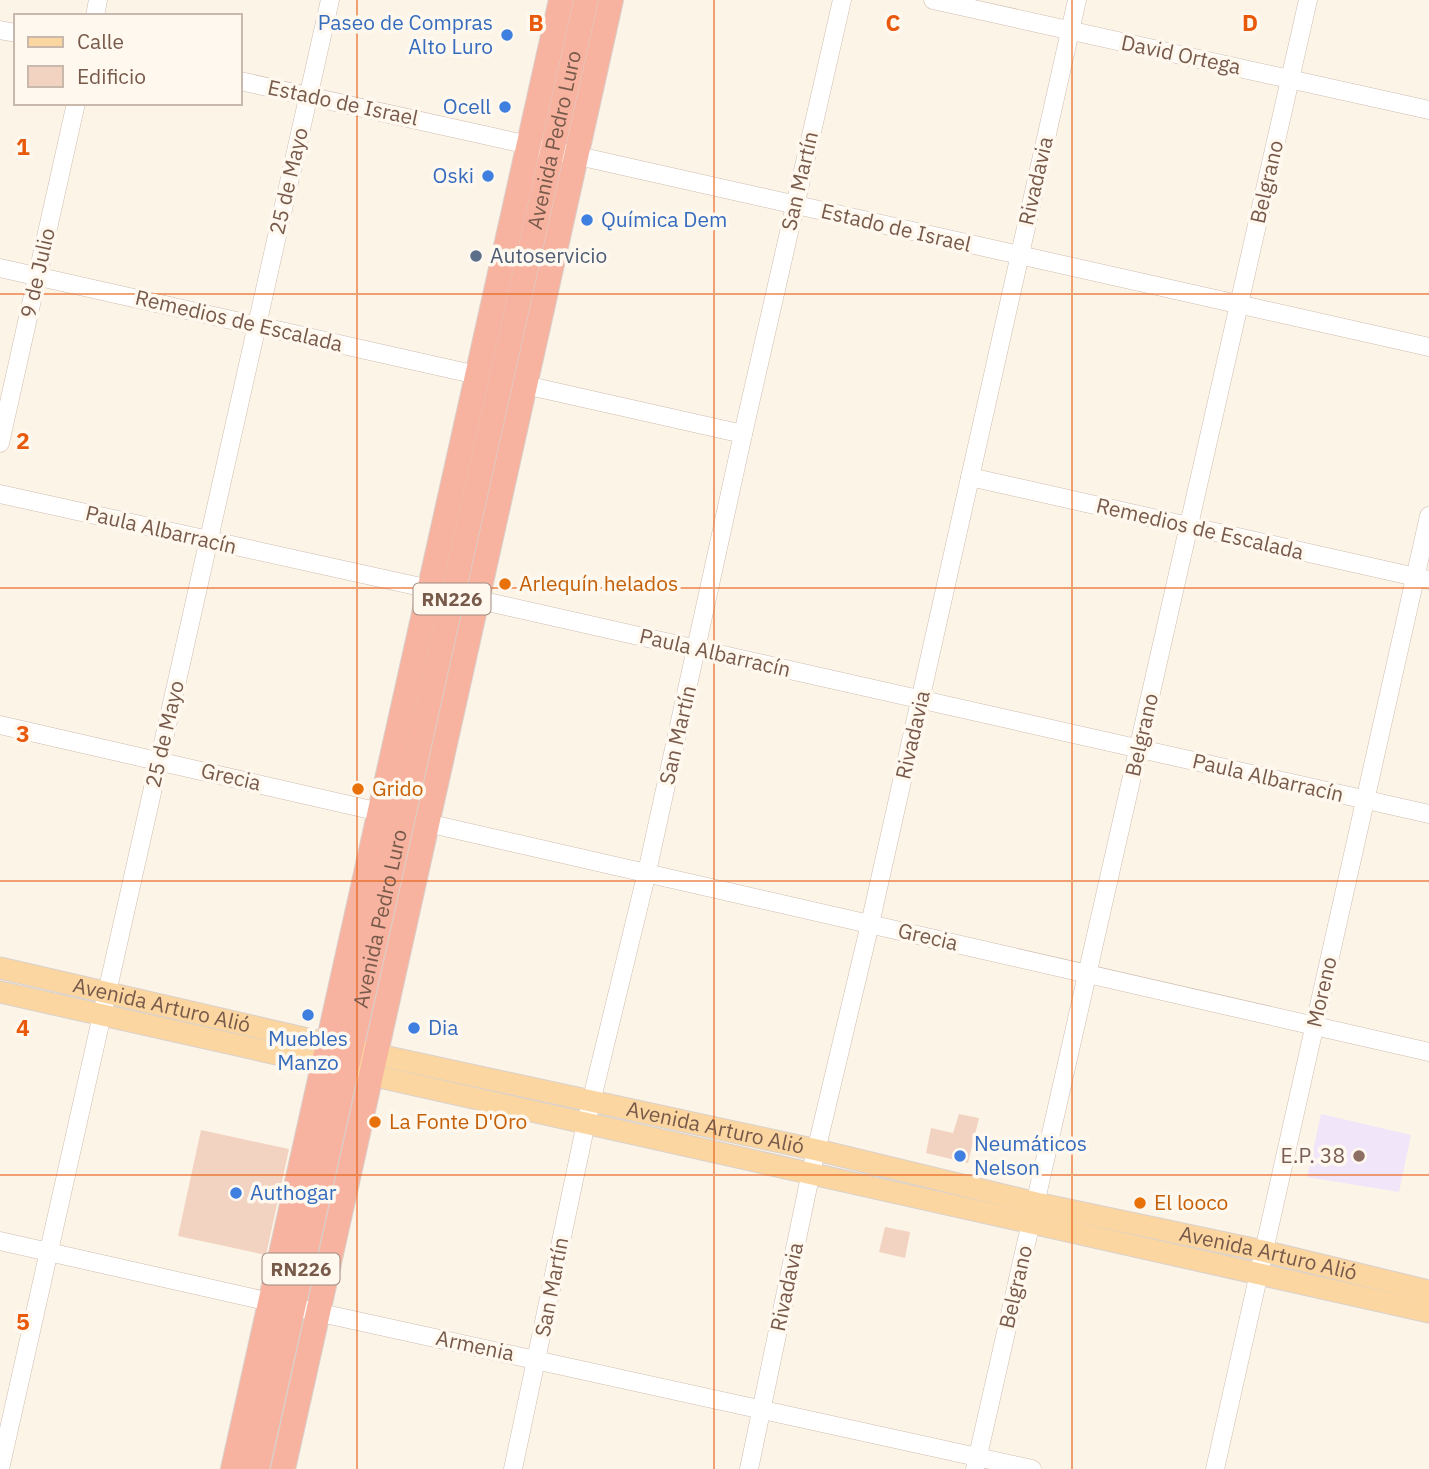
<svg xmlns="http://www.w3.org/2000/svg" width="1429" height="1469" font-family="'IBM Plex Sans',sans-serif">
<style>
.education{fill:#f1e5f9}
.building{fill:#f2d2c0}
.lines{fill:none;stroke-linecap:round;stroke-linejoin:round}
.minor-casing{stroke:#cfbcad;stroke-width:19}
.major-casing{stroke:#d9d1cd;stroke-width:23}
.highway-casing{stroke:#d9d1cd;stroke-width:26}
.minor{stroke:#fff;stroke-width:18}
.major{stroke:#fbd6a1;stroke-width:21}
.highway{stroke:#f7b39f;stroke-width:24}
.grid{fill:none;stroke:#e8590c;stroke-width:2;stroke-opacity:0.55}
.shop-dot{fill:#3f7fe0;stroke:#fff8ef;stroke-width:2.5}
.service-dot{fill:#5c6f8a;stroke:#fff8ef;stroke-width:2.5}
.food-dot{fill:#e8710a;stroke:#fff8ef;stroke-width:2.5}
.education-dot{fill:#8d6e63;stroke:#fff8ef;stroke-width:2.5}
.labels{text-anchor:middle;stroke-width:7;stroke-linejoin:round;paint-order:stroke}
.shield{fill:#fff8ef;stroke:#a0897c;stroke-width:2}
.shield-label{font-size:19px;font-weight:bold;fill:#785a4b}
.shop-label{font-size:21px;fill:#366cbe;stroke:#fff8ef;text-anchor:start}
.street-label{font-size:21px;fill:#785a4b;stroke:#fff8ef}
.service-label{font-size:21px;fill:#4e5e75;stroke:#fff8ef;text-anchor:start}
.food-label{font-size:21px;fill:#c56008;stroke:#fff8ef;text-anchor:start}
.education-label{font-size:21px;fill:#785e54;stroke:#fff8ef;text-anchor:end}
.grid-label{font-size:23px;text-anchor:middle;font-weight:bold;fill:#e8590c;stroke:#fff8ef;stroke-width:7;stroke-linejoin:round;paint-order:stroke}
</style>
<rect width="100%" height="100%" fill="#fdf4e8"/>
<!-- education -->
<polygon class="education" points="1321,1114 1411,1135 1399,1192 1307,1177"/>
<!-- building -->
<g class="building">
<polygon points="959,1114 979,1118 968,1163 926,1153 931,1128 953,1133"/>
<polygon points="201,1130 289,1149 266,1255 178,1236"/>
<polygon points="885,1227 910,1232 905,1258 879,1252"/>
</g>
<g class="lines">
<!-- minor casing -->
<g class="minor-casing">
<g id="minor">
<polyline points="933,0 1429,110"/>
<polyline points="95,16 98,0"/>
<polyline points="0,30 16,33"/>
<polyline points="240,81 538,147"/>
<polyline points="565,153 1429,347"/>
<polyline points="0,268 477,375"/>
<polyline points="525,385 743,434"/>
<polyline points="0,443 76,103"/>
<polyline points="970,477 1429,580"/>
<polyline points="0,494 439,591"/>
<polyline points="466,597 1429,814"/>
<polyline points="0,725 380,812"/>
<polyline points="427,823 1429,1052"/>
<polyline points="0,1241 279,1304"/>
<polyline points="307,1310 1032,1469"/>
<polyline points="0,1469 330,0"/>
<polyline points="513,1469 586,1123 647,872 743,434 842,0"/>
<polyline points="749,1469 811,1172 870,924 1077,0"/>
<polyline points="975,1469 1308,0"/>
<polyline points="1215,1469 1429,516"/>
</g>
</g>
<!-- major casing -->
<g class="major-casing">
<g id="major">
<path id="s1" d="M0,968l351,81 466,101 219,53 227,48 166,40"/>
<polyline points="0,992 1429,1312"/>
</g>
</g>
<!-- highway casing -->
<g class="highway-casing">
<g id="highway">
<polyline points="233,1469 561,0"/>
<path id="s2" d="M257,1469l329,-1469"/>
<polyline points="283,1469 611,0"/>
</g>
</g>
<!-- minor -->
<use href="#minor" class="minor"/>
<!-- major -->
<use href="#major" class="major"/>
<!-- highway -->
<use href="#highway" class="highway"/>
</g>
<!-- grid -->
<path class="grid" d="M357,0v1469M714,0v1469M1072,0v1469M0,294h1429M0,588h1429M0,881h1429M0,1175h1429"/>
<!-- markers -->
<g class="shop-dot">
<circle cx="507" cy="35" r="7"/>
<circle cx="505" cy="107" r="7"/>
<circle cx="488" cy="176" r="7"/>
<circle cx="587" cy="220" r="7"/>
<circle cx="308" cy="1015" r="7"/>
<circle cx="414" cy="1028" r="7"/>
<circle cx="960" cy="1156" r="7"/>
<circle cx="236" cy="1193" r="7"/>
</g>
<circle class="service-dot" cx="476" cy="256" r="7"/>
<g class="food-dot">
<circle cx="505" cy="584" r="7"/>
<circle cx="358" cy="789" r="7"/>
<circle cx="375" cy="1122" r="7"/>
<circle cx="1140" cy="1203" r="7"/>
</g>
<circle class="education-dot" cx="1359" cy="1156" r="7"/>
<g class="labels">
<!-- shield labels -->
<g class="shield">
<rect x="413.5" y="583.5" width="77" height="31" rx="5"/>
<rect x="262.5" y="1253.5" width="77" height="31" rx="5"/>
</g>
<g class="shield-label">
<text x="452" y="606">RN226</text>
<text x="301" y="1276">RN226</text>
</g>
<!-- shop labels -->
<g class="shop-label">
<text x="493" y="30" text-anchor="end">Paseo de Compras<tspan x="493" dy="24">Alto Luro</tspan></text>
<text x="491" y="114" text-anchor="end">Ocell</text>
<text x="474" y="183" text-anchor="end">Oski</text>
<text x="601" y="227">Química Dem</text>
<text x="428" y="1035">Dia</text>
<text x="308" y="1046" text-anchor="middle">Muebles<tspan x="308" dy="24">Manzo</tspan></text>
<text x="974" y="1151">Neumáticos<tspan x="974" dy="24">Nelson</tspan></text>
<text x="250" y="1200">Authogar</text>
</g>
<!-- street labels -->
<g class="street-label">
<text transform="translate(1181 55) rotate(12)" y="7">David Ortega</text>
<text transform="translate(343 103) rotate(12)" y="7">Estado de Israel</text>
<text dy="7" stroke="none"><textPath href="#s2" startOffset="1362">Avenida Pedro Luro</textPath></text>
<text transform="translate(289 181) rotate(-77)" y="7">25 de Mayo</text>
<text transform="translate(800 181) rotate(-77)" y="7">San Martín</text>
<text transform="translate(1036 181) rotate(-77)" y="7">Rivadavia</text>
<text transform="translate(1267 182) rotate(-77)" y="7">Belgrano</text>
<text transform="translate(896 228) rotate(13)" y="7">Estado de Israel</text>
<text transform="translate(38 273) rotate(-77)" y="7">9 de Julio</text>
<text transform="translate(239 321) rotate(13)" y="7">Remedios de Escalada</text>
<text transform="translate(1200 529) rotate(13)" y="7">Remedios de Escalada</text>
<text transform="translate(161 530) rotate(13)" y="7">Paula Albarracín</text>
<text transform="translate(715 653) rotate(13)" y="7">Paula Albarracín</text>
<text transform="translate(165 734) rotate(-77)" y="7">25 de Mayo</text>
<text transform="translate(678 735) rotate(-77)" y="7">San Martín</text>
<text transform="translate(913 735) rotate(-77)" y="7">Rivadavia</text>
<text transform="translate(1142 735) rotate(-77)" y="7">Belgrano</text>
<text transform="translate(231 777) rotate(13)" y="7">Grecia</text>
<text transform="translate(1268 778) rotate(13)" y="7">Paula Albarracín</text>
<text dy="7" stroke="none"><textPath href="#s2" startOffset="564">Avenida Pedro Luro</textPath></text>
<text transform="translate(928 937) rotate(13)" y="7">Grecia</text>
<text transform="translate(1322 992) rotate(-77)" y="7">Moreno</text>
<text dy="7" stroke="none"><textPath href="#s1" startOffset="166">Avenida Arturo Alió</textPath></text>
<text dy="7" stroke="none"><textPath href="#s1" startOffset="733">Avenida Arturo Alió</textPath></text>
<text dy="7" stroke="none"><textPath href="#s1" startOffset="1300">Avenida Arturo Alió</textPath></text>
<text transform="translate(552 1287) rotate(-79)" y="7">San Martín</text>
<text transform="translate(787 1287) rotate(-78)" y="7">Rivadavia</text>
<text transform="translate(1016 1287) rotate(-77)" y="7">Belgrano</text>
<text transform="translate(475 1346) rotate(12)" y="7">Armenia</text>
</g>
<!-- service labels -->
<g class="service-label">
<text x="490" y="263">Autoservicio</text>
</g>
<!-- food labels -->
<g class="food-label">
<text x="519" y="591">Arlequín helados</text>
<text x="372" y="796">Grido</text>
<text x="389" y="1129">La Fonte D'Oro</text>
<text x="1154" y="1210">El looco</text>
</g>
<!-- education labels -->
<g class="education-label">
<text x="1345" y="1163">E.P. 38</text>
</g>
</g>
<g class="grid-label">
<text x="536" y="31">B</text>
<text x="893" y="31">C</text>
<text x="1250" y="31">D</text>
<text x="23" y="155">1</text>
<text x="23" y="449">2</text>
<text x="23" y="742">3</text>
<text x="23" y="1036">4</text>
<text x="23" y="1330">5</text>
</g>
<!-- legend -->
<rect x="14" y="14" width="228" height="91" fill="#fff8ef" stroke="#c9b9ad" stroke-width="2"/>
<rect x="28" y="37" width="35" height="10" fill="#fbd6a1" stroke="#c9b9ad" stroke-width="2"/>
<text x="77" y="49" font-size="21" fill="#785a4b">Calle</text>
<rect x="28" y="66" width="35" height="21" fill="#f2d2c0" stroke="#c9b9ad" stroke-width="2"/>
<text x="77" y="84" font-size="21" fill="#785a4b">Edificio</text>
</svg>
